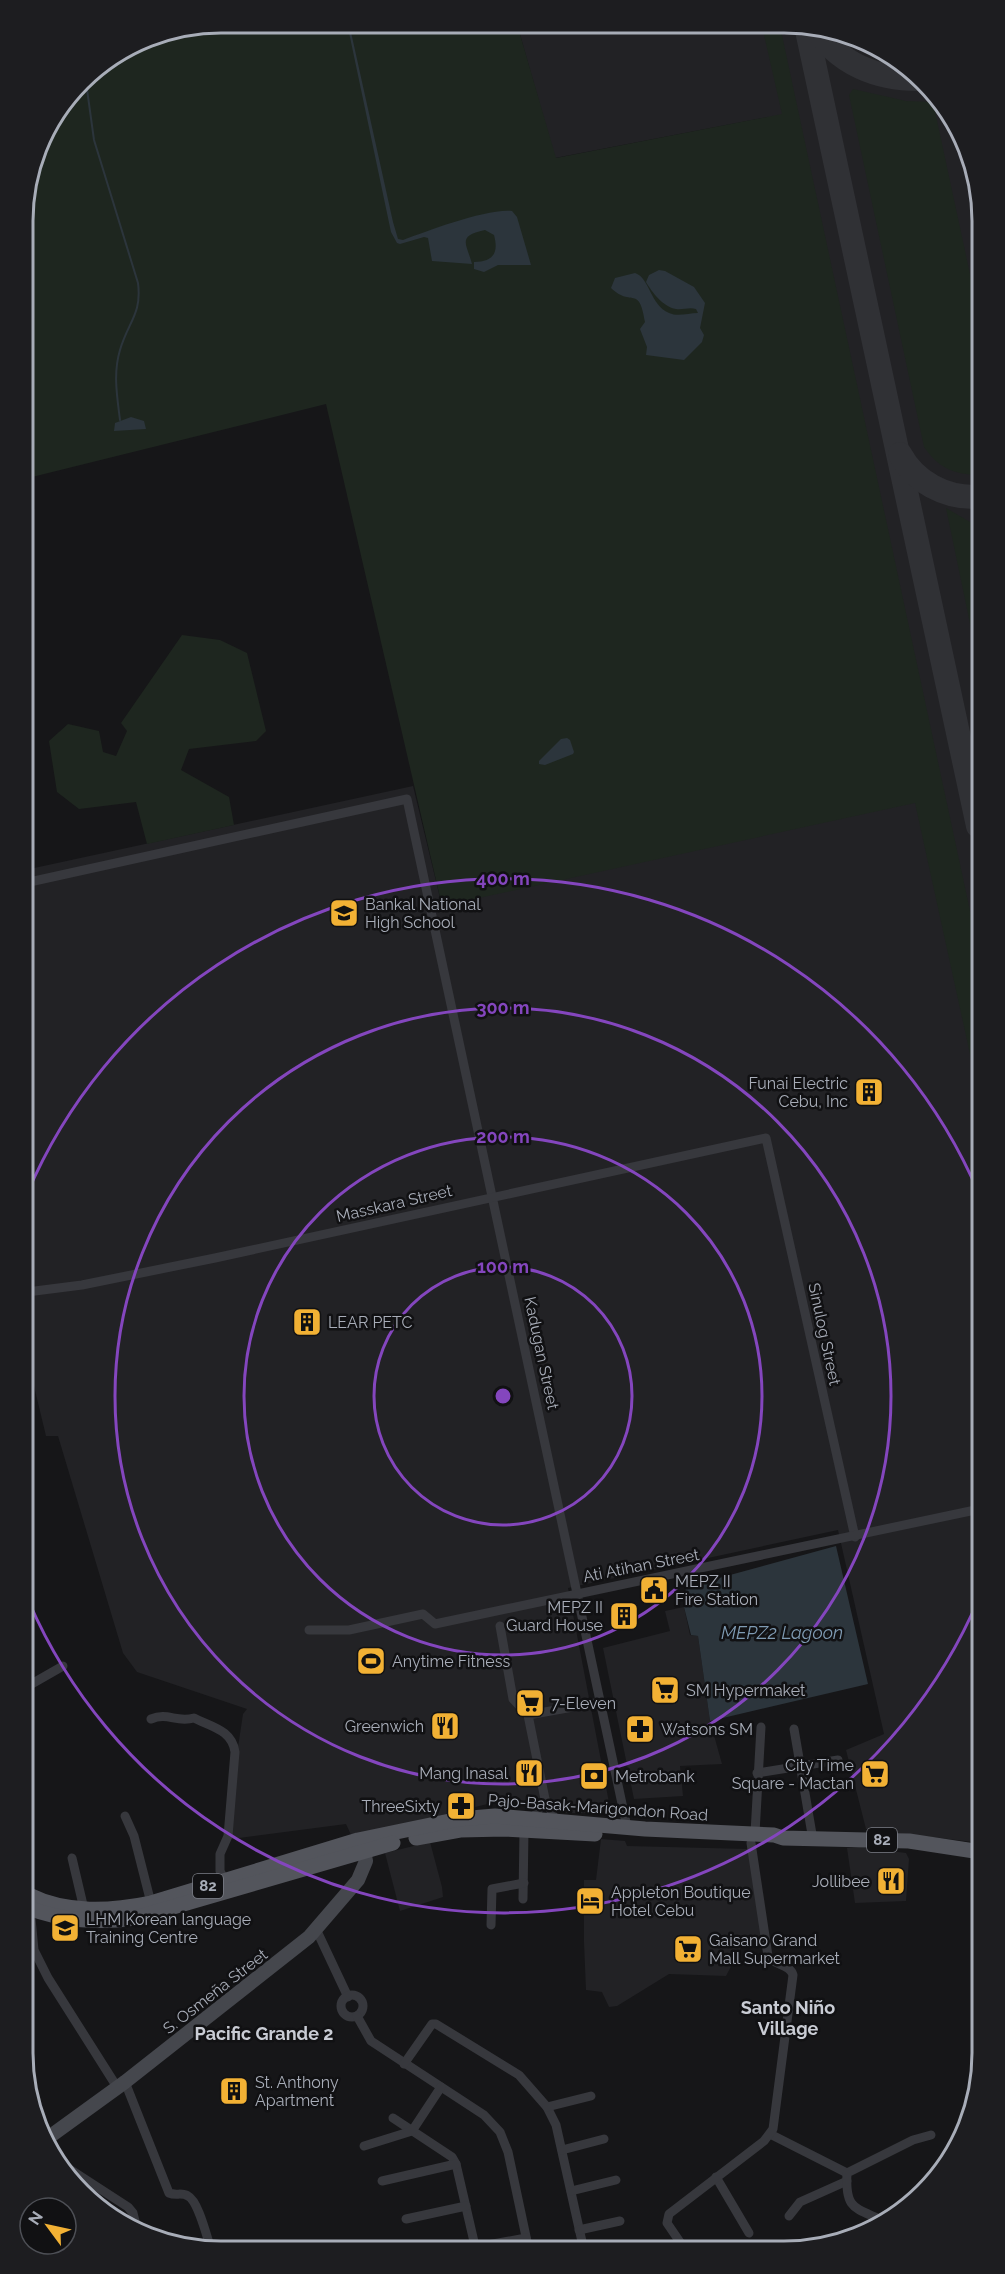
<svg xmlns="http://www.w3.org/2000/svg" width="1005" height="2274" font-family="Raleway,sans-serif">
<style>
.built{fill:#222225}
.green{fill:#1e261f}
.water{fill:#2c353c}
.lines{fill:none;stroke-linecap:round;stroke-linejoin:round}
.stream{stroke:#2c353c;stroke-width:2}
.taxiway{stroke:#303135;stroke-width:24}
.street{stroke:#37383d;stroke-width:9}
.secondary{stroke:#45474d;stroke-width:14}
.primary{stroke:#53555c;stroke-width:15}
.ring{fill:none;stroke:#8446be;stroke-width:3}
.labels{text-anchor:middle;stroke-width:5;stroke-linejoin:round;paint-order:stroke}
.shield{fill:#111113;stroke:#7b7e86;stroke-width:1.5}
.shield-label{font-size:15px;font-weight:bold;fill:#a8adb8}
.poi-label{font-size:16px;fill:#a8adb8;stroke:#111113;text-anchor:start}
.street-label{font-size:16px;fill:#a8adb8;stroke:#111113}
.water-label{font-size:18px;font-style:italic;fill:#7f9bb3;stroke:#111113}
.neighbourhood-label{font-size:18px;font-weight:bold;fill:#c9ccd4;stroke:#111113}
.rim{fill:none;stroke:#a8adb8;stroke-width:3}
.centre{fill:#8446be;stroke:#111113;stroke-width:3}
.ring-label{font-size:18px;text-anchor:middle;font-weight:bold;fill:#8446be;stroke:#111113;stroke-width:5;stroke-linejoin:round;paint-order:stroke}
</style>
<rect width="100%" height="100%" fill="#161618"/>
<!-- built -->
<g class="built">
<polygon points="517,24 823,26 915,72 949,111 976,169 981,1843 866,1829 846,1750 884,1734 838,1530 568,1588 611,1813 567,1813 512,1798 352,1837 346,1824 224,1840 243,1714 247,1709 137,1672 123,1653 58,1436 46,1436 27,1357 25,870 413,786 442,906 768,117 555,158"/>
<polygon points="684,1607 690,1635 698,1636 710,1721 722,1764 680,1766 683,1796 634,1799 603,1648 670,1631 665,1611"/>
<polygon points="601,1839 625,1841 627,1846 748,1849 764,1938 742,1945 726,1976 669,1974 617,2006 609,2007 602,1992 586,1990 584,1942 584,1880 596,1880"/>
<polygon points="430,1842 442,1887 443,1897 400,1911 385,1853"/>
<polygon points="860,1847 906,1853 909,1859 906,1901 855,1903 847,1848"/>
</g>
<!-- green -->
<g class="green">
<polygon points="221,23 517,24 556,158 782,114 762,26 780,26 978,948 979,1095 915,803 442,906 326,404 24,479 23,207 43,133 90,72 145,37"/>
<path d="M853,89l53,12 27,1 43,200 1,173c-25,-1 -39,-8 -53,-28l-75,-352z"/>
<polygon points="946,508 977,526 977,657"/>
<polygon points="182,635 220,640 247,653 266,731 256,741 189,749 181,770 229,797 234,825 147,844 136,802 79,809 57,792 49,741 68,724 99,731 103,752 116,756 127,731 121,723"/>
</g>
<!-- water -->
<g class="water">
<path d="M347,23h2l44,199 5,17 5,1c24,-9 85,-32 109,-29l5,6 14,48h-33l-14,7 -10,-3v-7c19,0 25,-9 20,-27l-9,-5c-29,6 -18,14 -13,34l-40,-3 -4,-23 -4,-1 -24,7 -3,-1 -6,-11z"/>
<path d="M659,270l6,1 29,16 11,16 -5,25 4,7 -2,7 -18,18 -38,-5 1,-8 -7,-18 5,-7c-6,-38 -13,-14 -34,-34l4,-10 20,-5c15,5 15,32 34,40 9,4 19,0 29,0l-2,-4c-7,-2 -13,1 -20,0 -13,-2 -24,-17 -30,-27l3,-7z"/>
<polygon points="131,417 144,421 146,429 114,431 115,423"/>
<polygon points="567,738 570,740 574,752 573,754 545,765 539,764 539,761 561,739"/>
<polygon points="836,1546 868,1684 710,1721 698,1636 691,1635 684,1607 686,1587"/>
</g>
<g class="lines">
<!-- stream -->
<path class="stream" d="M86,82l8,58 44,143c4,31 -10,39 -18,67 -7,23 -3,46 0,70"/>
<!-- taxiway -->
<g class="taxiway">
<polyline points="806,26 978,826"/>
<path d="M815,26c22,38 63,54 107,53"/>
<path d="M900,454c15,28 45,44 77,43"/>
</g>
<!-- street -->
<g class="street">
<polyline points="25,883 407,799 627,1827"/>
<polyline points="27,1292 82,1285 215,1258 766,1138 855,1537"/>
<polyline points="500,1626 513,1699 528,1715 545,1799 556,1821"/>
<polyline points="309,1630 349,1630 423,1614 435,1624 980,1509"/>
<polyline points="28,1686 63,1666"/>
<polyline points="528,1715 601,1702"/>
<path d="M151,1719c17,-7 25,4 43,-1 18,9 38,12 41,34l-7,84 -8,18v17l5,10"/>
<polyline points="794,1729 813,1840"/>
<polyline points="757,1773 838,1760"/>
<polyline points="125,1816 134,1836 151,1903"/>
<polyline points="533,1819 545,1799"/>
<polyline points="755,1833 761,1727"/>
<polyline points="72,1858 84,1909"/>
<polyline points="523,1899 524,1830"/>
<polyline points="30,1908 34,1950 48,1978 117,2087"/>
<polyline points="491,1925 492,1889 524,1883"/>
<polyline points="316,1929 348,1997"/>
<circle cx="352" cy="2006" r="11"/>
<polyline points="357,2016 371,2041 484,2115 500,2132 508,2152 528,2246"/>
<polyline points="404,2064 432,2024 436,2024 519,2075 547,2107 556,2125 583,2246"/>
<path d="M125,2082l44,111c7,3 13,-1 19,3 10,5 18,38 22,50l2,2"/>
<polyline points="547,2107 591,2096"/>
<polyline points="393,2118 452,2157 456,2164 475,2246"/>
<polyline points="38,2125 48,2138"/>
<polyline points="770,2134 847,2173"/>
<polyline points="364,2146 412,2131 441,2087"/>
<polyline points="562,2150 604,2139"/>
<polyline points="54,2159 128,2207 133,2213 136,2225"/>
<polyline points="716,2177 749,2233"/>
<polyline points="382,2181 456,2164"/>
<polyline points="571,2191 616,2180"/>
<polyline points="789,2216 800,2202 847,2181"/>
<polyline points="406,2219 466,2206"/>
<path d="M886,2222c-31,-15 -41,-11 -39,-49l66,-33 18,-5"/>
<polyline points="579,2230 620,2221"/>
<path d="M682,2245l-15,-22 2,-9 95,-73 9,-12 20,-154c-3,-11 -19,-9 -25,-19l-17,-113"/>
<polyline points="482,2246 526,2238"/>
</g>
<!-- secondary -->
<polyline class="secondary" points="45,2140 125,2082 309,1937 358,1880 366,1861 362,1842"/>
<!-- primary -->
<g class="primary">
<polyline points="416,1838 460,1830 505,1829 595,1834"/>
<path d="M29,1895c38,19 82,16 122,8l207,-63 101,-21 36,-3 150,13 129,6 9,3 126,3 72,11"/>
<path d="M29,1908c33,13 72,15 106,10l258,-75"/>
</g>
</g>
<!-- distance rings -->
<g class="ring">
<circle cx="503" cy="1396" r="129"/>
<circle cx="503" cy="1396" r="259"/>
<circle cx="503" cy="1396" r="388"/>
<path d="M979 1598A517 517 0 0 1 29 1602M27 1194A517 517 0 0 1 979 1194"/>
</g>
<!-- icons -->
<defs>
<g id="school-square" transform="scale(1.5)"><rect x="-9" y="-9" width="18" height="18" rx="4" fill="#f2b134" stroke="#111113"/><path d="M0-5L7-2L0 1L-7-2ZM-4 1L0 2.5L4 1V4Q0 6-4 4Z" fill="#111"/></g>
<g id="building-square" transform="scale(1.5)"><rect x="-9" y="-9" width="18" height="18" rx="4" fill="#f2b134" stroke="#111113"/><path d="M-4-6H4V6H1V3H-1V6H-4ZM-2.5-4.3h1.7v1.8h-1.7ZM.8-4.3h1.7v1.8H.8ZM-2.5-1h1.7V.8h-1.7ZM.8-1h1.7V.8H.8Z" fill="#111"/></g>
<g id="civic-square" transform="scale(1.5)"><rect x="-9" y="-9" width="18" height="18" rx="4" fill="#f2b134" stroke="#111113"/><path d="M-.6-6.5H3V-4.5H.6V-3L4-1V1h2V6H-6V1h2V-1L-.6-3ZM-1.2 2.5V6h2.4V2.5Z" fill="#111"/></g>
<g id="stadium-square" transform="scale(1.5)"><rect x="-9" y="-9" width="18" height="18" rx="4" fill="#f2b134" stroke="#111113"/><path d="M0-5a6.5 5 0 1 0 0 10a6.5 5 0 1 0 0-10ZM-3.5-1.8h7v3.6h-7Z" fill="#111"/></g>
<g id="supermarket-square" transform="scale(1.5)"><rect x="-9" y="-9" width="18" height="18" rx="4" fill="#f2b134" stroke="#111113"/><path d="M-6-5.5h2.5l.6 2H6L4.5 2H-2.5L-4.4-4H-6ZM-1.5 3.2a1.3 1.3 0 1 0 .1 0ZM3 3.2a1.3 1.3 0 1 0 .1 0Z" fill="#111"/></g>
<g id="restaurant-square" transform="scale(1.5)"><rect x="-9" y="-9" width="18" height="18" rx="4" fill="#f2b134" stroke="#111113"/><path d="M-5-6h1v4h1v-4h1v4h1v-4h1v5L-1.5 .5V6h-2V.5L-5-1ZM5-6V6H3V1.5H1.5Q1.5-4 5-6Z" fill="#111"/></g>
<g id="pharmacy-square" transform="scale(1.5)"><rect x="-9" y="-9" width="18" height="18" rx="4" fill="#f2b134" stroke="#111113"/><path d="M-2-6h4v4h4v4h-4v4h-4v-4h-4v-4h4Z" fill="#111"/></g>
<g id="bank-square" transform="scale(1.5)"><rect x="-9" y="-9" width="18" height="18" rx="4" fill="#f2b134" stroke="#111113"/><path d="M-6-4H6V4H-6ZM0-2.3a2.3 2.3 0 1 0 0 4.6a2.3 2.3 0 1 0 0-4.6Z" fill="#111"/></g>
<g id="hotel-square" transform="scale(1.5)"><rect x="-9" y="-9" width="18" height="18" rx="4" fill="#f2b134" stroke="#111113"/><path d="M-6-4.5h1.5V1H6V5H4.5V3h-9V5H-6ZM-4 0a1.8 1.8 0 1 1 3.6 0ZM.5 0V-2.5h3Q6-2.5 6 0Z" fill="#111"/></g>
</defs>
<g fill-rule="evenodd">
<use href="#school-square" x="344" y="913"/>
<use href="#building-square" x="869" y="1092"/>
<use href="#building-square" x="307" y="1322"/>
<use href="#civic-square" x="654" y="1590"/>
<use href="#building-square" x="624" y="1616"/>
<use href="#stadium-square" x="371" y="1661"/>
<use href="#supermarket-square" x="665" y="1690"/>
<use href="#supermarket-square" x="530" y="1703"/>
<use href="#restaurant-square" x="445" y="1726"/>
<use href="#pharmacy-square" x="640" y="1729"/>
<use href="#restaurant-square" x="529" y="1773"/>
<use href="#supermarket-square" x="875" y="1774"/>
<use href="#bank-square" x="594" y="1776"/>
<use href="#pharmacy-square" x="461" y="1806"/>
<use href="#restaurant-square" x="891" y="1881"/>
<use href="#hotel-square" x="590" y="1901"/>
<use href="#school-square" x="65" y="1928"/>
<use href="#supermarket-square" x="688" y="1949"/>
<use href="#building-square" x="234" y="2091"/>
</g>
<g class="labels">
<!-- shield labels -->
<g class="shield">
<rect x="867" y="1828" width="30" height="24" rx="4.5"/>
<rect x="193" y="1874" width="30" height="24" rx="4.5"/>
</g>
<g class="shield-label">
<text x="882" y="1845">82</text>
<text x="208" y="1891">82</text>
</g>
<!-- poi labels -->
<g class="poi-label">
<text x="365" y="910">Bankal National<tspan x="365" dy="18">High School</tspan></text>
<text x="848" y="1089" text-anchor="end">Funai Electric<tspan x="848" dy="18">Cebu, Inc</tspan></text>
<text x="328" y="1328">LEAR PETC</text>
<text x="675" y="1587">MEPZ II<tspan x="675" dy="18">Fire Station</tspan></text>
<text x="603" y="1613" text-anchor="end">MEPZ II<tspan x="603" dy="18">Guard House</tspan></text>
<text x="392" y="1667">Anytime Fitness</text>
<text x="686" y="1696">SM Hypermaket</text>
<text x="551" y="1709">7-Eleven</text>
<text x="424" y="1732" text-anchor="end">Greenwich</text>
<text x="661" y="1735">Watsons SM</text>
<text x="854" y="1771" text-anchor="end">City Time<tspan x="854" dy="18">Square - Mactan</tspan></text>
<text x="508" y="1779" text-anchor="end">Mang Inasal</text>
<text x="615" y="1782">Metrobank</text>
<text x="440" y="1812" text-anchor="end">ThreeSixty</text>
<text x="870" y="1887" text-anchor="end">Jollibee</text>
<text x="611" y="1898">Appleton Boutique<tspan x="611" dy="18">Hotel Cebu</tspan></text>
<text x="86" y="1925">LHM Korean language<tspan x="86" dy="18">Training Centre</tspan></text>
<text x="709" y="1946">Gaisano Grand<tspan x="709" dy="18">Mall Supermarket</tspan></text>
<text x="255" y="2088">St. Anthony<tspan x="255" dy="18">Apartment</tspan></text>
</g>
<!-- street labels -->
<g class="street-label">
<text transform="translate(394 1203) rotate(-13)" y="6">Masskara Street</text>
<text transform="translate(825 1334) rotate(78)" y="6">Sinulog Street</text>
<text transform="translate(542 1353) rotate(78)" y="6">Kadugan Street</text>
<text transform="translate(641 1565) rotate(-11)" y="6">Ati Atihan Street</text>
<text transform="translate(598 1807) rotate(4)" y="6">Pajo-Basak-Marigondon Road</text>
<text transform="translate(215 1991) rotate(-38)" y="6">S. Osmeña Street</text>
</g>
<!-- water labels -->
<g class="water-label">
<text x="782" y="1639">MEPZ2 Lagoon</text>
</g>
<!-- neighbourhood labels -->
<g class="neighbourhood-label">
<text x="788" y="2014">Santo Niño<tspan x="788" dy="21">Village</tspan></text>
<text x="264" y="2040">Pacific Grande 2</text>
</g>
</g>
<!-- crop -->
<path d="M0 0H1005V2274H0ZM221 33H784A188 188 0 0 1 972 221V2053A188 188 0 0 1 784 2241H221A188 188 0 0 1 33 2053V221A188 188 0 0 1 221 33Z" fill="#1d1d20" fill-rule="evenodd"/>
<path class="rim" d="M221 33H784A188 188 0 0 1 972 221V2053A188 188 0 0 1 784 2241H221A188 188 0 0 1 33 2053V221A188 188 0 0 1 221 33Z"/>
<circle cx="503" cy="1396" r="9" class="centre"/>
<g class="ring-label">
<text x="503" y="885">400 m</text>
<text x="503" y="1014">300 m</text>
<text x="503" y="1143">200 m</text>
<text x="503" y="1273">100 m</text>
</g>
<!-- north arrow -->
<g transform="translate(48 2226) rotate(303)"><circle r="28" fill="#111113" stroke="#4d4f55" stroke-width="1.5"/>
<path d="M0-4.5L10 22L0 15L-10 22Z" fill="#f2b134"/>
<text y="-9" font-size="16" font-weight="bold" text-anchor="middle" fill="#a8adb8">N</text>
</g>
</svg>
